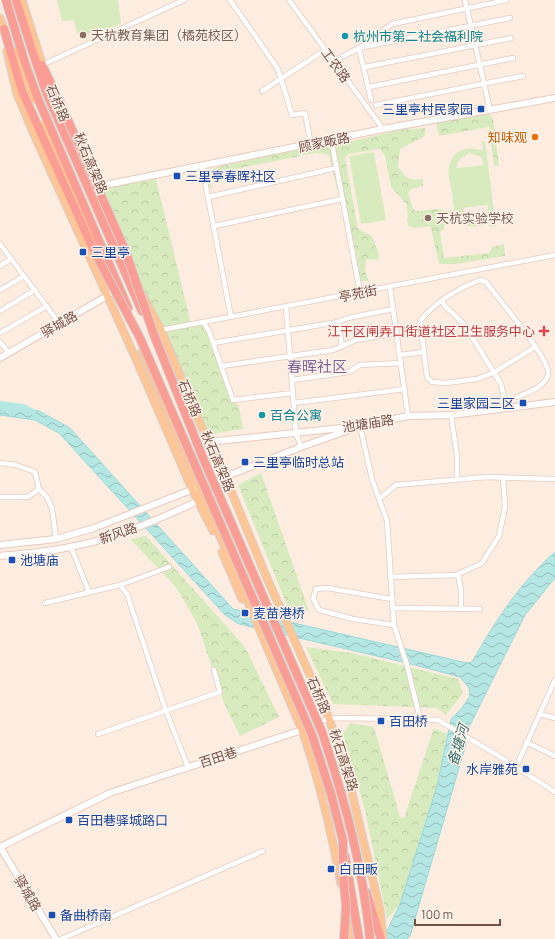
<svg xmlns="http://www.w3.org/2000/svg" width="555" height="939" font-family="Manrope,'Noto Sans SC',sans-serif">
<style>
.forest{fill:url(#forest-crowns)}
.pitch{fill:#d8ebbf;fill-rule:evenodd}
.water{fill:url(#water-waves);stroke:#9bd9d8}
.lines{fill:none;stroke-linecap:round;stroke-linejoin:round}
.canal{stroke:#b5e7e5;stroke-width:6}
.street-casing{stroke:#e3cabf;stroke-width:6}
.secondary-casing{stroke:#e8c9bc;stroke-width:8}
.primary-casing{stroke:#d8cecb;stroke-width:9}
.highway-casing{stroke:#d8cecb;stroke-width:10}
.street{stroke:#fff;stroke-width:4.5}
.secondary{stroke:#fff;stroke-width:6}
.primary{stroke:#fec697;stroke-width:7}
.highway{stroke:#fa9e95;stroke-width:8}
.highway-bridge-casing{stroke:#d8cecb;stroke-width:10;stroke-linecap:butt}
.highway-bridge{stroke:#fa9e95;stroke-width:8}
.education-dot{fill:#8d6e63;stroke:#fff2e8;stroke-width:1.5}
.culture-dot{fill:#0f9aa8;stroke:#fff2e8;stroke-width:1.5}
.transit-dot{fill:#1a4fb4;stroke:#fff2e8;stroke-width:1.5}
.food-dot{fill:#e8710a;stroke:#fff2e8;stroke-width:1.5}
.health-dot{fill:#e0444e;stroke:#fff2e8;stroke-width:1.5}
.labels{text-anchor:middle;stroke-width:3;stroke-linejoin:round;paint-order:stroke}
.education-label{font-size:13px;fill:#785e54;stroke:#fff2e8;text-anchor:start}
.culture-label{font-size:13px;fill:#0d838f;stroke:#fff2e8;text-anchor:start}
.street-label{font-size:13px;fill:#755047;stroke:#fff2e8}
.transit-label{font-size:13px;fill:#164399;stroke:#fff2e8;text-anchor:start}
.food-label{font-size:13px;fill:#c56008;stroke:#fff2e8;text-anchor:end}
.health-label{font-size:13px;fill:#be3a42;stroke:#fff2e8;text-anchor:end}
.water-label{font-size:14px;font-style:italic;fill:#387474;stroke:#fff2e8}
.quarter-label{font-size:15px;fill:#7d6298;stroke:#fff2e8}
</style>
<defs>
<pattern id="forest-crowns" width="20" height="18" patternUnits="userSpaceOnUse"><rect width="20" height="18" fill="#d8ebbf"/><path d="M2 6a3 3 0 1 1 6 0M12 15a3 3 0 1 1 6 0" fill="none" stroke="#bdcba6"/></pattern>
<pattern id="water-waves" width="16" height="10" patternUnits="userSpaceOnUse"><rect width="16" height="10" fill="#b5e7e5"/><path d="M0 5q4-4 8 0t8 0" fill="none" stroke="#98bebb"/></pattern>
</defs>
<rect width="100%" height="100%" fill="#fdede1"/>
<!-- forest -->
<g class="forest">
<polygon points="481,113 489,114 493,118 499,166 494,166 489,127 439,136 436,123"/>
<path d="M425,128v8l-25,13 -2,18c8,11 11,14 25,12v7l-12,3 -3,4 5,16 3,2 23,-2 13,3 2,6 -8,2 -2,9 -4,3 4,26 45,-5 4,-6 11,-3 1,12 -49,8h-17l-8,-36 -1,-2 -14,2 -8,-2 -1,-21 -16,-18 -6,-32 -5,-6 -31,5 -4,3 13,72 14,7 7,18 -1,6 -12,-1 -1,12 4,10h-14l-16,-85 -11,-42 -13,-1 -105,21 2,15h-2l-3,-17 10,-5 90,-20 34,-3 58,-14z"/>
<polygon points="155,175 191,324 203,322 209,331 233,400 239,406 243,429 205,435 100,186"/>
<polygon points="261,473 309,611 288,608 238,485"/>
<polygon points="146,536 245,647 279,717 240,736 224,703 197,623 176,587 130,539"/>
<polygon points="306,647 352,653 458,679 463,693 446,715 437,708 333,704"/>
<polygon points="350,723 374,727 400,817 404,818 434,728 447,734 437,786 400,904 387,919 365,810 343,734"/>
</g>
<!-- pitch -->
<g class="pitch">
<polygon points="57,0 118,0 121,24 99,33 77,34 74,20 62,21"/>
<path d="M482,141h3l11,85 -6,1 -1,-7c-10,11 -26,8 -33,-5 -3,-6 -3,-15 -4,-22 -1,-7 -5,-20 -3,-27 4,-17 20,-21 34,-15zM469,153l12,4 3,8 -28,3 3,-8zM488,205l-1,10 -9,5 -11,-3 -6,-9z"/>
<polygon points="374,152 386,220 361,224 349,156"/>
</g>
<!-- water -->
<path class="water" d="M0,405l39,6 31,17 163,181 234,54 5,-1c24,-42 47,-78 83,-110v26l-30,37 -57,114 -2,15 -56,192 -3,3h-24l17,-35 37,-118 14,-67 11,-11 8,-12 -1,-8 -9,-11 -49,-13 -172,-40 -14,-9 -166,-182 -24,-13 -35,-5z"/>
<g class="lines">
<!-- canal -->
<polyline class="canal" points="0,404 23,407 33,412"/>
<!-- street casing -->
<g class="street-casing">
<g id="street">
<polyline points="230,0 278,69 292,115 305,113 311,145"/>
<polyline points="289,0 383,129"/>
<polyline points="465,0 490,110"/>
<polyline points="334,61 359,48 392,24 507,0"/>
<polyline points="42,65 184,0"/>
<polyline points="365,67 511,38"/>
<polyline points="369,87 513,58"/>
<polyline points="262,91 325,50"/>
<polyline points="371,100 359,48 510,18"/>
<polyline points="376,105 523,76"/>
<polyline points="333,149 360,292"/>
<polyline points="202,166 231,317"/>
<polyline points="208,197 336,168"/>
<polyline points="214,226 342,199"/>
<polyline points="0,244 59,323"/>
<polyline points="0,266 11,259"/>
<polyline points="390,287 408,416"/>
<polyline points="0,290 24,276"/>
<polyline points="442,300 444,305 464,324 501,384 506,408"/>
<polyline points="286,307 296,433 301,447"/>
<polyline points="0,311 35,290"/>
<polyline points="203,322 209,331 233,400 293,393"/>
<polyline points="338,322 342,346"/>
<polyline points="161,330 555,255"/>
<polyline points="0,333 47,306"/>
<polyline points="0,342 9,353"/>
<polyline points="213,343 338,322 348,318 393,309"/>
<polyline points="400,355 424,352"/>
<polyline points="222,366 333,350 356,340 397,333"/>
<polyline points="292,380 349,372 360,365 401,363"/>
<path d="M517,397c10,-4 28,-10 31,-22 4,-15 -51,-77 -62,-93l-6,-2c-23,9 -44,21 -60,41l7,56 5,5 14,1 31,-4 16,-6 42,-26"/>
<polyline points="294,403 405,389"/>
<polyline points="451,415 457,456 457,479"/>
<polyline points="360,426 372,479 387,521 394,625 407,665 420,719"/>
<polyline points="0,463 16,465 35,472 39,489 47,497 52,508 56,539"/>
<polyline points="0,497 28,497 39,489"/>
<polyline points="379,499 396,485 486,477 555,479"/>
<polyline points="71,547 89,592"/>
<polyline points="458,574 461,591 461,607"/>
<polyline points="390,577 456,575 482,563 499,536 505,507 503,477"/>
<polyline points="120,585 127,594 166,711 188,767"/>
<polyline points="392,599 327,588 316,589 313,598 319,610 353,619 394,625"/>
<polyline points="45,603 120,585 169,567"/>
<polyline points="392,608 480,609"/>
<polyline points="539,714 555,718"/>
<polyline points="307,728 329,718 420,719 438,720 497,755 555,792"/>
<polyline points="98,734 220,692 214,670"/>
<polyline points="526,742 555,756"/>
<polyline points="516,767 555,680"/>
<polyline points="61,939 263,851"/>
</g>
</g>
<!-- secondary casing -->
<g class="secondary-casing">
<g id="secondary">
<polyline points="95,187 383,129 555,98"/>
<polyline points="0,358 107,296 116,287"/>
<polyline points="185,451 208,442 360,426 408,416 451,415 555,402"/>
<polyline points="0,545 56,539 94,528 301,447 360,426"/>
<path d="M0,556c23,-2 47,-4 70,-9 52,-9 112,-38 159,-61"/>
<polyline points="0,847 110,793 302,730"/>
<polyline points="0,847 56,939"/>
</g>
</g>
<!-- primary casing -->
<g class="primary-casing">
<g id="primary">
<polyline points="22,0 44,70"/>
<polyline points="0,18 5,33"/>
<polyline points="7,51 17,94 36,139 136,359 192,489 213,531"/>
<polyline points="14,52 34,99"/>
<polyline points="44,124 99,250"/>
<polyline points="88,176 126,261"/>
<polyline points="143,296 161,330 208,442 229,486 266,576 329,718 350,785 380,910 383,937"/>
<path d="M142,352l160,378c18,52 29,99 39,154"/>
<polyline points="222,552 242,599"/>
<polyline points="347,921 350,939"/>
</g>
</g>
<!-- highway casing -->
<g class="highway-casing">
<g id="highway">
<polyline points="6,0 25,63 38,99 128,308"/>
<polyline points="16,0 35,59 47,94 142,311"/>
<polyline points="4,29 22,91 94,251"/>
<polyline points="42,65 62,107"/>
<polyline points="345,856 359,939"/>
<polyline points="366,892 381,939"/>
</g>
</g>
<!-- street -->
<use href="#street" class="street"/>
<!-- secondary -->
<use href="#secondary" class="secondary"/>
<!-- primary -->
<use href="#primary" class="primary"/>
<!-- highway -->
<use href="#highway" class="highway"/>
<!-- highway-bridge casing -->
<g class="highway-bridge-casing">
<g id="highway-bridge">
<path d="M62,107l63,143 29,85 49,123 119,274c23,69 41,135 48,207"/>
<polyline points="94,251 140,338 312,735 331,794 343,841 343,875 346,906 344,939"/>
</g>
</g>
<!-- highway-bridge -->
<use href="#highway-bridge" class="highway-bridge"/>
</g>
<!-- markers -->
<g class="education-dot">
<circle cx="83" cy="35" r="4"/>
<circle cx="428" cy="218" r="4"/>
</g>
<g class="culture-dot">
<circle cx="345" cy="36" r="4"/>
<circle cx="262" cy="415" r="4"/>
</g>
<g class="transit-dot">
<rect x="477" y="105" width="8" height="8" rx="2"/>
<rect x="173" y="172" width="8" height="8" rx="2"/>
<rect x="79" y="248" width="8" height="8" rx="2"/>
<rect x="519" y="399" width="8" height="8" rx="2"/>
<rect x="241" y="458" width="8" height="8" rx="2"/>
<rect x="8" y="556" width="8" height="8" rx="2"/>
<rect x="241" y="609" width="8" height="8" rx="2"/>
<rect x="377" y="717" width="8" height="8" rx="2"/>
<rect x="522" y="765" width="8" height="8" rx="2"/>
<rect x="65" y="816" width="8" height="8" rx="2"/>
<rect x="327" y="865" width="8" height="8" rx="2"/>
<rect x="48" y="911" width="8" height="8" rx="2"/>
</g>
<circle class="food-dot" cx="535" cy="137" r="4"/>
<path class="health-dot" d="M542 325h4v4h4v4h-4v4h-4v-4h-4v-4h4z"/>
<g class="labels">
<!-- education labels -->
<g class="education-label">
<text x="91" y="40">天杭教育集团（橘苑校区）</text>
<text x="436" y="223">天杭实验学校</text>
</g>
<!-- culture labels -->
<g class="culture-label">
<text x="353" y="41">杭州市第二社会福利院</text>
<text x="270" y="420">百合公寓</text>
</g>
<!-- street labels -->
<g class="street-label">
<text transform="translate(336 65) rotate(54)" y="5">工农路</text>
<text transform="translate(58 103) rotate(67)" y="5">石桥路</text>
<text transform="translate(324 142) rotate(-12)" y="5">顾家畈路</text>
<text transform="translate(91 163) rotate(67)" y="5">秋石高架路</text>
<text transform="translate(358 293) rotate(-11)" y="5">亭苑街</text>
<text transform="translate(59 324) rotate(-30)" y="5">驿城路</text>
<text transform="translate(190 398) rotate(67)" y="5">石桥路</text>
<text transform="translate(368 423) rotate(-9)" y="5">池塘庙路</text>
<text transform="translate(218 461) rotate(67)" y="5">秋石高架路</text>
<text transform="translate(118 533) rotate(-19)" y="5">新风路</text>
<text transform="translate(319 695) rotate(66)" y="5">石桥路</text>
<text transform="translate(218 757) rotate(-18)" y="5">百田巷</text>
<text transform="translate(344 760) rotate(72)" y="5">秋石高架路</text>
<text transform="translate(28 893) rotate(59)" y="5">驿城路</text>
</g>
<!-- transit labels -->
<g class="transit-label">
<text x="473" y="114" text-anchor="end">三里亭村民家园</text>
<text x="185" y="181">三里亭春晖社区</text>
<text x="91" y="257">三里亭</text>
<text x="515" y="408" text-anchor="end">三里家园三区</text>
<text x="253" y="467">三里亭临时总站</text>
<text x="20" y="565">池塘庙</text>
<text x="253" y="618">麦苗港桥</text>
<text x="389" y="726">百田桥</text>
<text x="518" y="774" text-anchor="end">水岸雅苑</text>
<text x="77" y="825">百田巷驿城路口</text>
<text x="339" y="874">白田畈</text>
<text x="60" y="920">备曲桥南</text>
</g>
<!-- food labels -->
<g class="food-label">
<text x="527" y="142">知味观</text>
</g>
<!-- health labels -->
<g class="health-label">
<text x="535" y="336">江干区闸弄口街道社区卫生服务中心</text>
</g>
<!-- water labels -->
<g class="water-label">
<text transform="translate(458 745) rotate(-73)" y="5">备塘河</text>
</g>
<!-- quarter labels -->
<g class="quarter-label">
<text x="317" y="372">春晖社区</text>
</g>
</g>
<!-- scale -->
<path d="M415 919v6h85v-6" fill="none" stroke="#755047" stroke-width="2"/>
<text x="421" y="919" font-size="12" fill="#755047" stroke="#fff2e8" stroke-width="3" paint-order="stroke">100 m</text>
</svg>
